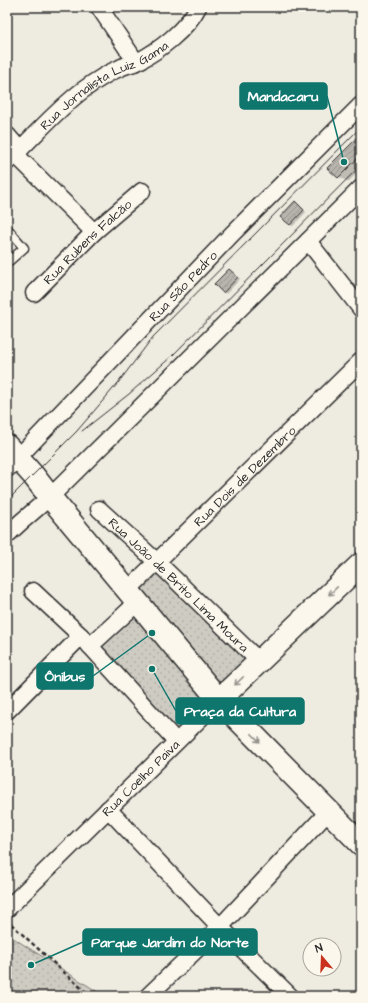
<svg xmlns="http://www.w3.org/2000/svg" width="368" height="1003" font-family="'Architects Daughter',sans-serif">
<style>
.park{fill:url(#park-dots);stroke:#7c7b76}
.shadow{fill:#0003}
.building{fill:url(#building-hatch);stroke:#2b2b2b}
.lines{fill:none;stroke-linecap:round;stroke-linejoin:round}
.lane-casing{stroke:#2b2b2b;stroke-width:11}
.street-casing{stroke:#2b2b2b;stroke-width:19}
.secondary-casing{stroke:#2b2b2b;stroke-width:25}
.primary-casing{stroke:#2b2b2b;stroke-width:25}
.path{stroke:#2b2b2b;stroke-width:2.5;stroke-dasharray:4 3;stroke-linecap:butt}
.lane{stroke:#fbf7ec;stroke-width:8}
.street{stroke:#fbf7ec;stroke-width:16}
.secondary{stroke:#fbf7ec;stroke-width:22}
.primary{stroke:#fbf7ec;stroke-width:22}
.tram{stroke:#2b2b2b;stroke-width:1}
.oneway{stroke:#93918c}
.labels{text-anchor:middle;stroke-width:4;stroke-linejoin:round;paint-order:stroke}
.street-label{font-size:13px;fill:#2b2b2b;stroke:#fbf7ec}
.leader{fill:none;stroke:#0f766e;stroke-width:1.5}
.callout-dot{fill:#0f766e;stroke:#fbf7ec;stroke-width:1.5}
.callout{fill:#0f766e;stroke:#0f766e;stroke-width:1.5}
.callout-label{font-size:14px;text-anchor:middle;font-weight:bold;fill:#fff}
</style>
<defs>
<pattern id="park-dots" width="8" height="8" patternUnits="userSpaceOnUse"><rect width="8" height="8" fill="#cecbc2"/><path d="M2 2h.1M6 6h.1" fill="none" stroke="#b1aea7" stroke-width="1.8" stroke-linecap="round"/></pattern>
<pattern id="building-hatch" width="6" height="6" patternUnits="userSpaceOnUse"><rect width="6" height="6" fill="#b8b5ae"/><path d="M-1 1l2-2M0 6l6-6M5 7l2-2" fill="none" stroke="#96938e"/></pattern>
</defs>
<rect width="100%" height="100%" fill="#eeebe0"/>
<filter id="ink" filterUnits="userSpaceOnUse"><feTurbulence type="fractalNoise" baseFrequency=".025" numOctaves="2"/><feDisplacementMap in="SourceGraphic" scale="8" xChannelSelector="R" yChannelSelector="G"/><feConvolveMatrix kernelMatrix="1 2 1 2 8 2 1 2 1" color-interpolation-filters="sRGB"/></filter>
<g filter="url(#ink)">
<!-- park -->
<g class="park">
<polygon points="160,570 252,662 220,688 135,592"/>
<polygon points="129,606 209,699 179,731 93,639"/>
<polygon points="7,934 104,996 7,996"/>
</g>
<!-- shadow -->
<g class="shadow">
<polygon points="361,135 361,169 348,182 339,177 329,168"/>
<polygon points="296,202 306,212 293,226 290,225"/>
<polygon points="232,272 240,279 226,294 224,292"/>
</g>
<!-- building -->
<g class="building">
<polygon points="361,134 361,155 338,178 327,168"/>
<polygon points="295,201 304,210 290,225 280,217"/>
<polygon points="229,269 238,277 223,293 214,284"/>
</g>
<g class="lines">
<!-- lane casing -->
<g class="lane-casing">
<polyline id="lane" points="7,228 24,248 7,263"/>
</g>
<!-- street casing -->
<g class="street-casing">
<g id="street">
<polyline points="99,7 136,62"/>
<polyline points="7,135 20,150"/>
<polyline points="15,154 94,232"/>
<path id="s1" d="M7,162c26,-24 48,-51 76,-72 11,-8 24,-17 37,-22 5,-3 12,-4 17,-6 23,-12 49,-32 61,-55"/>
<polyline points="308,241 361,309"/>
<path id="s2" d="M34,293l60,-61 48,-41"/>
<path id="s3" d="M7,469l225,-235 129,-129"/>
<path id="s4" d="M99,509l58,53 102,99"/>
<polyline points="7,535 21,522 50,497 308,241 361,188"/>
<path id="s5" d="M128,590l233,-229"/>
<polyline points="33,591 81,636 176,741"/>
<polyline points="90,646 137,603"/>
<polyline points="7,711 81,636"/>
<polyline points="108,809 220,927 290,996"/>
<path id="s6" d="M7,909l212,-209"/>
<polyline points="148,996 220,927 328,812"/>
</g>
</g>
<!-- secondary casing -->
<g class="secondary-casing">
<polyline id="secondary" points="7,446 33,475 50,497 219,700"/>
</g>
<!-- primary casing -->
<g class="primary-casing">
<polyline id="primary" points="361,564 219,700 361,844"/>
</g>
<!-- path -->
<g class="path">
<polyline points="361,160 359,162 361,165"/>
<polyline points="11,924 90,996"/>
</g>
<!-- lane -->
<use href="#lane" class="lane"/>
<!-- street -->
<use href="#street" class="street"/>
<!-- secondary -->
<use href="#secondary" class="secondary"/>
<!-- primary -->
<use href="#primary" class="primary"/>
<!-- tram -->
<g class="tram">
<polyline points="82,431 129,394 172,356 361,165"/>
<polyline points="7,501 77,431 118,383 153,337 361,127"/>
</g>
</g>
<!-- one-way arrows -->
<defs><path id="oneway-shaft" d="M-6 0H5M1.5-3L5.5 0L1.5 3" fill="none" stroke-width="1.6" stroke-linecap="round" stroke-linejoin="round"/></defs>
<g class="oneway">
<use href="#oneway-shaft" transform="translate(333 591) rotate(136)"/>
<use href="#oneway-shaft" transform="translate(239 681) rotate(136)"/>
<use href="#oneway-shaft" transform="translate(256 738) rotate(46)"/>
</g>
</g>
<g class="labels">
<!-- street labels -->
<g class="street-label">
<text dy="5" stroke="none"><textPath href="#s1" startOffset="125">Rua Jornalista Luiz Gama</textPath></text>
<text dy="5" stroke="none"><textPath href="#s2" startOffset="74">Rua Rubens Falcão</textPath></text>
<text dy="5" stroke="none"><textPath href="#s3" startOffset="254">Rua São Pedro</textPath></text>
<text dy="5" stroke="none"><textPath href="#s5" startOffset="163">Rua Dois de Dezembro</textPath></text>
<text dy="5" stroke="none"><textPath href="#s4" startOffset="110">Rua João de Brito Lima Moura</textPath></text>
<text dy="5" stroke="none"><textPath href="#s6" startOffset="187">Rua Coelho Paiva</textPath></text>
</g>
</g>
<!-- callouts -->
<path class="leader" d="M344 162L327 96M152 633L93 676M152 669L176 711M31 965L83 942"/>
<g class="callout-dot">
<circle cx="344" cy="162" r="4"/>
<circle cx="152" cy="633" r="4"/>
<circle cx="152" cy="669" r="4"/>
<circle cx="31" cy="965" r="4"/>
</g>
<g class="callout">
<rect x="240" y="83" width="87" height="26" rx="4"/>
<rect x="37" y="663" width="56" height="26" rx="4"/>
<rect x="176" y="698" width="128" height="26" rx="4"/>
<rect x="83" y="929" width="174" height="26" rx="4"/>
</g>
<g class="callout-label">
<text x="283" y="101">Mandacaru</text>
<text x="65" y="681">Ônibus</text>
<text x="240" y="716">Praça da Cultura</text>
<text x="170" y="947">Parque Jardim do Norte</text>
</g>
<!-- margin -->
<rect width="368" height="1003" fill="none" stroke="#fbf7ec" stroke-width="24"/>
<rect x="12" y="12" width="344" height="979" fill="none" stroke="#2b2b2b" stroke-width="1.5" filter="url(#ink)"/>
<!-- north arrow -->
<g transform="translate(322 957) rotate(341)"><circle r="19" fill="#fbf7ec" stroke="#a8a59f"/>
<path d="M0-3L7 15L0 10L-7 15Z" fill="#c8321e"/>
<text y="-6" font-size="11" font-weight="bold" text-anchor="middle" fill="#2b2b2b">N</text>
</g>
</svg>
